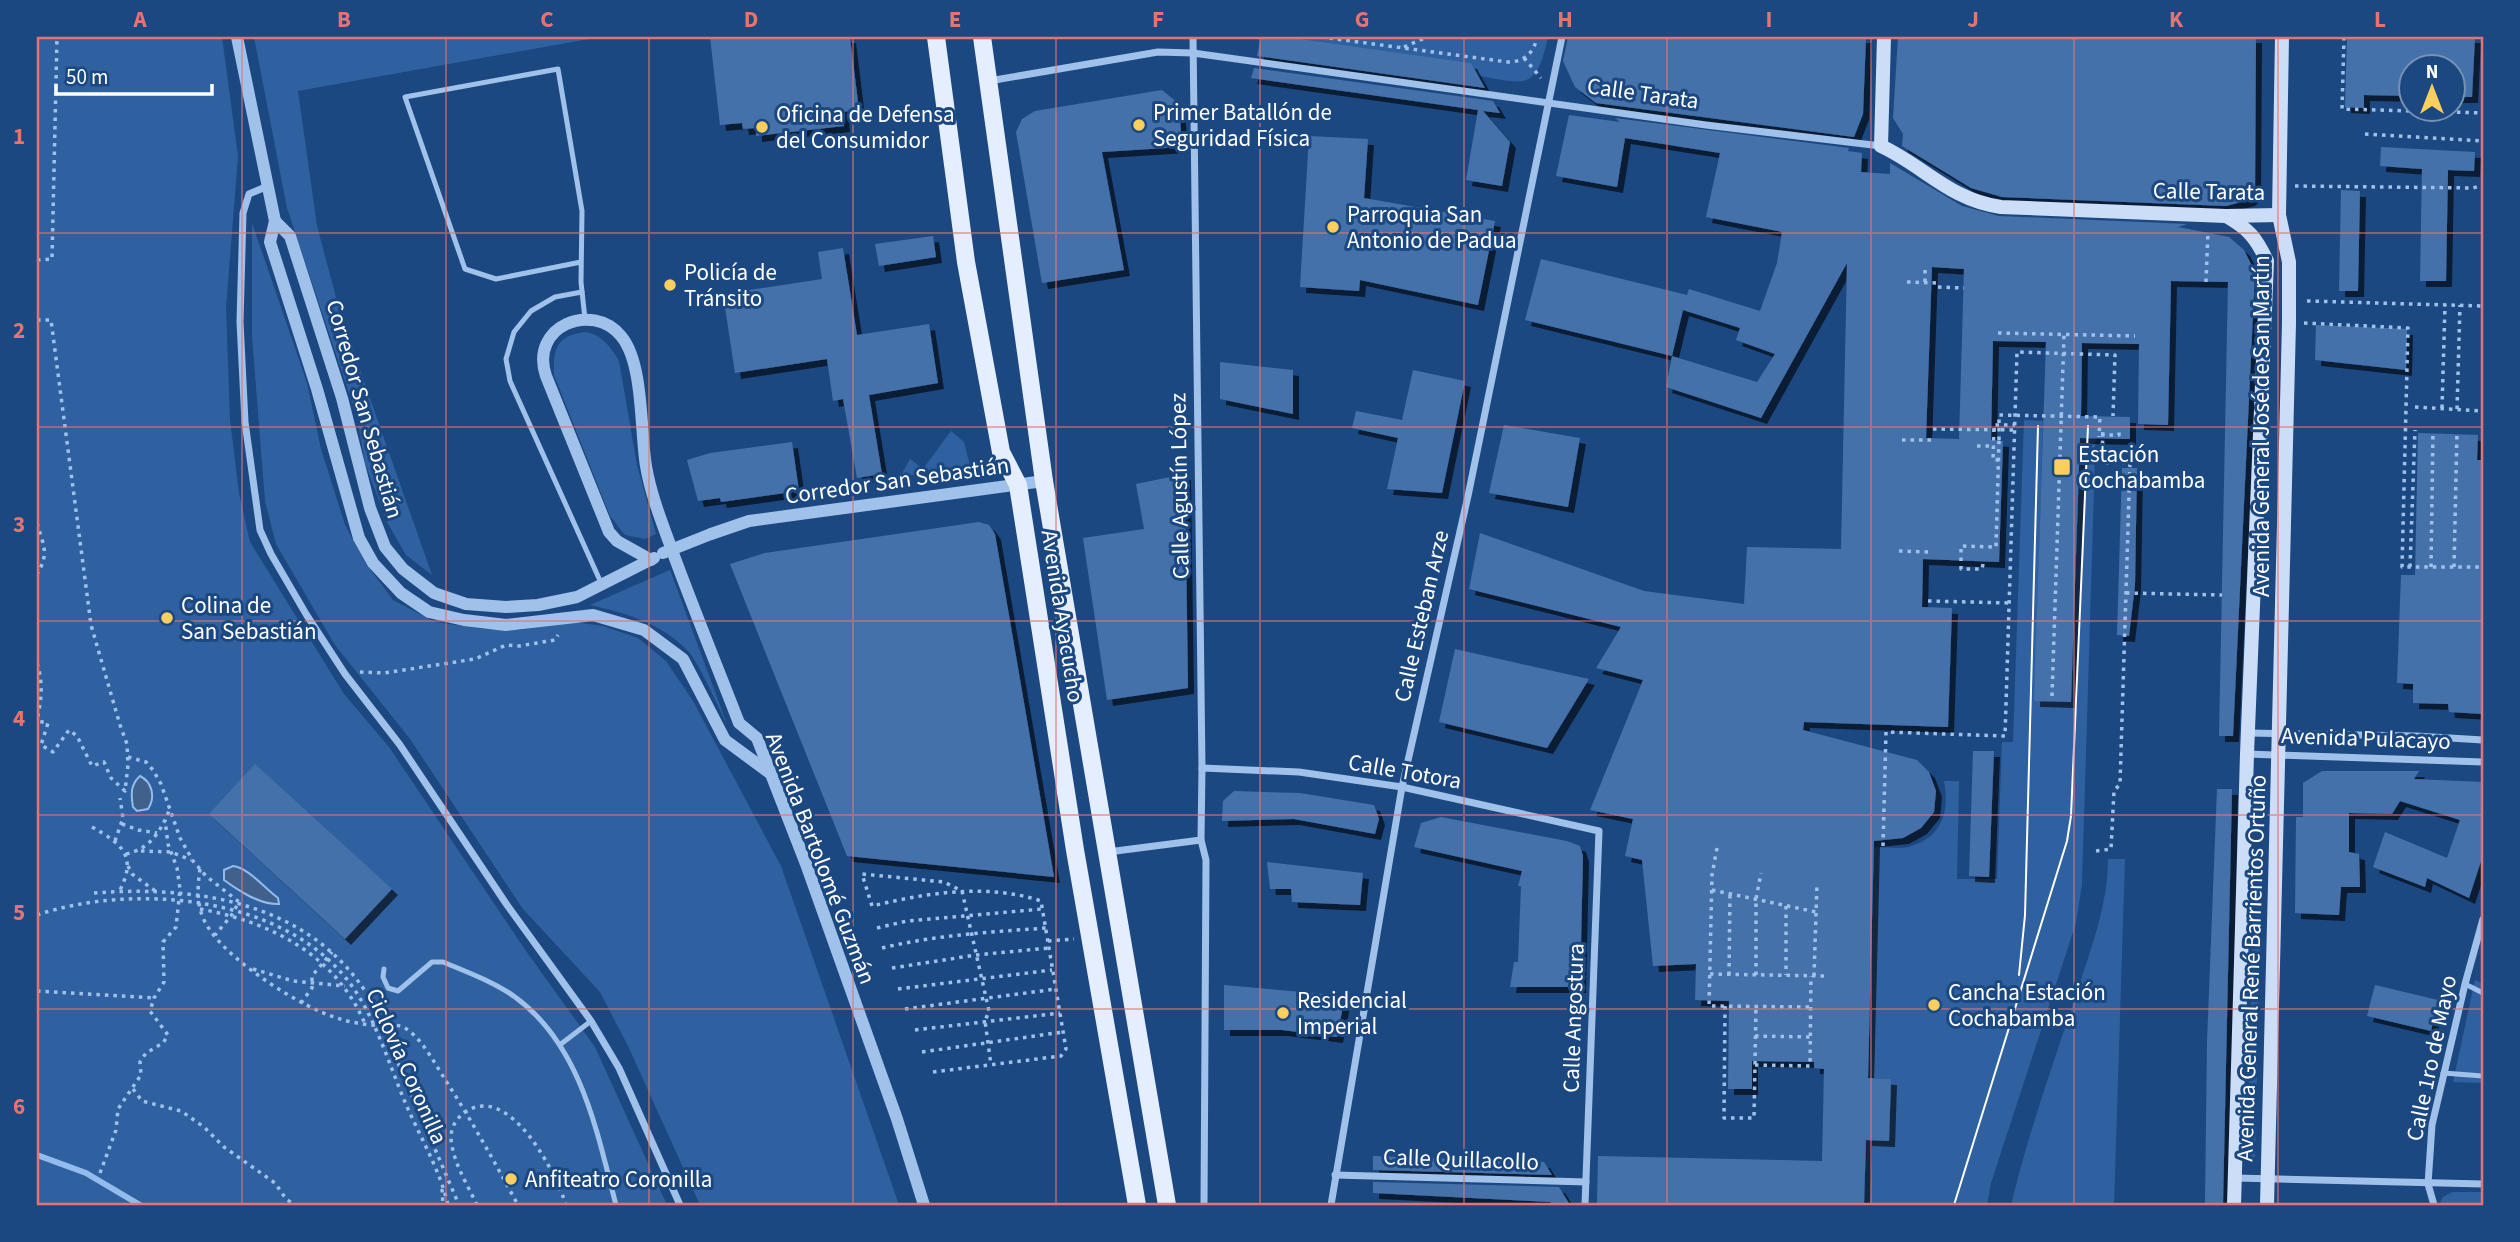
<svg xmlns="http://www.w3.org/2000/svg" width="2520" height="1242" font-family="'Source Sans 3',sans-serif">
<style>
.green{fill:#2f61a0}
.water{fill:#40618c;stroke:#93bcec;stroke-width:2}
.lines{fill:none;stroke-linecap:round;stroke-linejoin:round}
.stream{stroke:#93bcec;stroke-width:6}
.building{fill:#4471ab;fill-rule:evenodd;filter:url(#shadow)}
.path{stroke:#a0c1ea;stroke-width:3.5;stroke-dasharray:3.5 5;stroke-linecap:butt}
.service{stroke:#a0c1ea;stroke-width:5}
.minor{stroke:#a0c1ea;stroke-width:7}
.tertiary{stroke:#a0c1ea;stroke-width:12}
.secondary{stroke:#ccdef7;stroke-width:14}
.primary{stroke:#e4eefe;stroke-width:18}
.tram{stroke:#fff;stroke-width:2}
.path-bridge{stroke:#a0c1ea;stroke-width:3.5;stroke-dasharray:3.5 5;stroke-linecap:butt}
.tertiary-bridge{stroke:#a0c1ea;stroke-width:12}
.grid{fill:none;stroke:#e47373;stroke-width:2;stroke-opacity:0.55}
.poi-dot{fill:#fbce5e;stroke:#1c4881;stroke-width:2.5}
.labels{text-anchor:middle;stroke-width:6;stroke-linejoin:round;paint-order:stroke}
.street-label{font-size:23px;fill:#fff;stroke:#1c4881}
.poi-label{font-size:23px;fill:#fff;stroke:#1c4881;text-anchor:start}
.neatline{fill:none;stroke:#e47373;stroke-width:2.5}
.grid-label{font-size:23px;text-anchor:middle;font-weight:bold;fill:#e47373}
</style>
<defs>
<filter id="shadow"><feDropShadow dx="6" dy="6" stdDeviation="0" flood-color="#0009"/></filter>
</defs>
<rect width="100%" height="100%" fill="#1c4881"/>
<!-- green -->
<g class="green">
<polygon points="37,37 222,37 238,156 226,308 230,420 239,493 250,542 344,694 389,747 526,951 595,1047 667,1205 37,1205"/>
<polygon points="254,37 588,37 589,39 298,91 317,226 341,316 432,575 406,555 387,522 365,463 357,417 287,208"/>
<path d="M1287,37h261c-12,54 -21,47 -69,39l-9,-13z"/>
<polygon points="252,223 307,383 321,449 345,525 366,564 393,600 435,622 484,629 520,630 574,622 603,626 638,638 666,661 693,701 781,866 899,1205 700,1205 628,1046 600,992 523,909 410,739 335,645 276,544 265,501 252,336"/>
<path d="M586,332c17,4 24,14 33,29l18,104 19,69 -11,5 -20,-4 -15,-19 -56,-141c-1,-27 3,-40 32,-43z"/>
<path d="M2024,420l19,1 -8,280 36,1 9,-280 16,1 -14,461 -6,39 -85,260 -4,22h-123l2,-65 23,1 2,-62 -23,-1 6,-231c11,0 24,2 34,0 34,-9 42,-35 36,-66h15l-2,98h40l5,-137h11z"/>
<polygon points="951,431 964,442 970,466 900,477 910,459 923,469"/>
<path d="M670,570l57,154c-9,-17 -28,-61 -39,-73 -27,-28 -62,-38 -98,-46z"/>
<path d="M2108,859h17l-11,346h-103c17,-71 42,-141 65,-210 14,-44 32,-89 32,-136z"/>
<polygon points="2253,910 2261,910 2255,1158 2247,1158"/>
<polygon points="2475,980 2483,984 2483,1083 2453,1082"/>
<polygon points="2452,1192 2483,1192 2483,1205 2439,1205 2443,1197"/>
</g>
<!-- water -->
<g class="water">
<path d="M140,776c12,6 16,21 8,33l-11,2 -4,-4c-2,-12 -3,-22 7,-31z"/>
<path d="M233,866c16,2 31,22 45,32l1,6c-19,1 -40,-13 -55,-24v-10z"/>
</g>
<g class="lines">
<!-- stream -->
<polyline class="stream" points="37,1155 86,1173 140,1205"/>
</g>
<!-- building -->
<g class="building">
<polygon points="710,37 850,37 859,110 843,112 844,126 756,136 756,128 743,129 742,123 720,125"/>
<polygon points="1261,37 1287,37 1471,63 1485,88 1257,56"/>
<polygon points="1568,37 1866,37 1863,114 1854,137 1596,103 1575,87 1563,61"/>
<polygon points="1898,37 2256,37 2255,194 2249,200 2226,206 2002,197 1971,188 1902,146 1903,134 1893,118"/>
<polygon points="2347,37 2475,37 2472,97 2454,97 2454,66 2412,66 2412,96 2364,95 2364,108 2345,107"/>
<polygon points="1254,68 1493,101 1500,113 1483,111 1510,142 1502,186 1466,180 1478,110 1251,78"/>
<polygon points="1162,90 1179,104 1182,147 1102,152 1124,270 1042,283 1016,132 1022,119 1035,111"/>
<path d="M1569,115l51,7 -5,-4 234,30 -1,3 14,2 -1,19 29,2v-11l72,43 37,10 188,8 -9,3 51,10 15,13 11,22 -22,464h-14l9,-454 -57,-1 -3,144 -30,-1 1,-80 -57,-1 -1,73 49,1v22l-50,-1 -9,264 -37,-1 12,-359 -53,-1 -2,99 12,1 -4,121 -76,-3 -1,48 30,1 -4,119 -144,-5 -1,8 114,30 12,12 7,19 -2,21 -13,16 -18,10 -29,3 -6,237 23,1 -2,62 -23,-1 -2,65h-267l1,-49 224,5 2,-92 -10,-1v-6l-62,-1v28h-24l1,-88 -34,-1 1,-36 -43,2 -11,-106 -17,-4 8,-37 -43,-9 53,-130 -47,-12 25,-41 -152,-38 11,-56 164,58 100,13 3,-57 94,2 6,-286 -86,155 -95,-31 6,-31 -147,-36 16,-61 146,36 2,-6 71,22 17,-48 5,-31 -76,-15 14,-64 -95,-15 -8,49 -61,-11zM1932,267l32,2 -5,170 -33,-1zM1683,310l57,18 -4,12 39,14 -18,28 -85,-26z"/>
<polygon points="1309,136 1368,139 1364,198 1495,221 1478,305 1360,280 1359,291 1300,287"/>
<polygon points="2381,147 2475,152 2474,171 2448,170 2446,281 2420,281 2422,169 2380,166"/>
<polygon points="2341,190 2360,191 2358,291 2339,291"/>
<polygon points="933,236 936,257 879,266 875,244"/>
<polygon points="843,248 857,335 929,324 938,383 869,395 882,474 857,478 843,399 833,401 827,359 735,373 723,294 822,279 818,252"/>
<polygon points="2316,325 2407,329 2406,370 2315,360"/>
<polygon points="1220,362 1293,370 1293,414 1220,399"/>
<polygon points="1413,370 1465,381 1442,493 1387,489 1398,438 1352,428 1356,411 1402,420"/>
<polygon points="1504,425 1580,438 1568,507 1489,493"/>
<polygon points="2418,433 2478,435 2477,460 2483,460 2483,714 2449,712 2448,704 2413,703 2413,684 2397,683 2401,575 2415,575"/>
<polygon points="792,442 799,491 721,502 720,498 698,501 687,460 710,453"/>
<polygon points="2122,468 2137,468 2135,585 2129,636 2117,635"/>
<polygon points="1185,474 1188,688 1107,700 1083,538 1144,529 1136,484"/>
<polygon points="979,522 989,525 995,534 1054,877 847,856 730,564 765,553"/>
<polygon points="1455,649 1589,679 1547,748 1439,722"/>
<polygon points="1973,751 1994,751 1989,877 1969,876"/>
<polygon points="255,764 392,889 345,939 209,814"/>
<polygon points="2322,771 2419,771 2414,779 2483,782 2483,855 2469,898 2427,878 2425,887 2373,867 2385,832 2447,858 2460,820 2400,801 2392,814 2349,813 2349,852 2359,854 2360,887 2341,887 2339,915 2295,913 2296,817 2303,817 2303,783"/>
<polygon points="2217,789 2232,789 2223,1205 2205,1205 2207,1042"/>
<polygon points="1234,791 1300,793 1374,805 1379,819 1375,834 1294,819 1222,821 1223,801"/>
<polygon points="1441,817 1567,841 1580,846 1583,856 1580,987 1510,987 1514,962 1518,962 1521,886 1518,886 1522,871 1414,847 1421,823"/>
<polygon points="1267,862 1363,873 1360,905 1292,902 1291,889 1270,889"/>
<polygon points="1224,985 1345,996 1337,1037 1282,1030 1224,1030"/>
<polygon points="2375,985 2438,1000 2431,1031 2367,1016"/>
<polygon points="1373,1156 1544,1162 1552,1175 1373,1170"/>
<polygon points="1373,1182 1559,1187 1570,1205 1555,1205 1550,1202 1373,1193"/>
</g>
<g class="lines">
<!-- path -->
<g class="path">
<path d="M1321,37l187,25c16,0 26,-9 29,-25"/>
<polyline points="2344,37 2342,109 2483,113"/>
<polyline points="1404,47 1427,37"/>
<polyline points="1524,58 1541,78"/>
<polyline points="2365,134 2483,141"/>
<polyline points="2295,186 2473,188 2483,185"/>
<polyline points="37,260 52,259 57,37"/>
<polyline points="1907,282 1938,283"/>
<polyline points="1925,282 1925,267"/>
<polyline points="2206,282 2208,231"/>
<polyline points="1938,287 1964,288"/>
<polyline points="2307,301 2483,306"/>
<polyline points="37,320 51,320 91,625 120,725 127,744 128,765 125,791 111,778 104,762 92,766 77,736 69,730 53,752 41,745 48,723 37,721"/>
<polyline points="2304,323 2408,328 2402,567 2483,567"/>
<polyline points="1998,333 2135,336"/>
<polyline points="2415,407 2482,411"/>
<polyline points="2442,408 2445,305"/>
<polyline points="2457,409 2460,305"/>
<polyline points="2051,416 2100,417 2099,437"/>
<polyline points="1933,429 2015,430"/>
<polyline points="2101,435 2119,435 2119,429"/>
<polyline points="1902,440 1933,440"/>
<polyline points="1977,446 1993,446"/>
<polyline points="1999,460 1993,460 1994,425 2015,425"/>
<path d="M37,523c6,22 13,30 0,51"/>
<polyline points="1899,551 1930,552"/>
<polyline points="1983,564 1982,569 1961,569 1961,546 1996,547 1999,440"/>
<polyline points="2410,567 2415,430"/>
<polyline points="2431,567 2433,431"/>
<polyline points="2454,567 2457,431"/>
<polyline points="2126,593 2222,595"/>
<polyline points="1928,601 2010,603"/>
<path d="M37,663c6,19 5,36 0,56"/>
<polyline points="360,672 384,673 475,659 506,645 519,646 555,640 558,635"/>
<polyline points="2052,696 2064,335"/>
<polyline points="128,757 146,762 153,770 161,784 180,838 193,861 206,876 239,902 231,916 215,935"/>
<polyline points="122,824 138,830 157,833"/>
<path d="M92,827c30,17 46,29 27,65"/>
<polyline points="115,841 123,818 120,798"/>
<polyline points="1883,846 1886,732 2005,736 2017,352 2115,355 2113,416"/>
<polyline points="1717,848 1712,875 1709,1006 1811,1007"/>
<polyline points="141,851 171,852 191,860"/>
<polyline points="2096,851 2111,849 2114,791 2120,784 2130,463 2102,463 2103,428"/>
<path d="M126,854c23,-5 34,-21 43,-43"/>
<polyline points="128,866 132,874 158,893"/>
<path d="M200,869c-3,21 -4,42 10,61 22,33 92,78 130,89 10,3 21,5 32,6 13,1 25,-3 36,5 16,12 27,34 38,51 26,40 49,82 72,124"/>
<polyline points="1712,890 1816,912"/>
<path d="M94,893c106,-8 220,10 278,109l87,203"/>
<polyline points="1786,906 1786,975"/>
<path d="M200,909c71,13 136,46 165,115"/>
<path d="M37,915c95,-32 240,-20 308,62 28,33 43,85 60,125 14,33 35,68 43,103"/>
<polyline points="877,928 907,921 1042,909"/>
<polyline points="1048,941 1074,939"/>
<path d="M882,948c54,-13 109,-16 164,-20"/>
<polyline points="892,968 976,955 1049,948"/>
<polyline points="253,969 293,981 345,986"/>
<polyline points="1710,974 1827,976"/>
<polyline points="1729,975 1730,893"/>
<polyline points="1756,975 1756,899 1761,873"/>
<polyline points="1814,976 1817,884"/>
<polyline points="898,989 1052,970"/>
<polyline points="37,991 154,998"/>
<polyline points="301,1003 312,988 312,976 332,952"/>
<polyline points="1725,1006 1724,1118 1754,1118 1756,1006"/>
<polyline points="905,1009 1056,989"/>
<polyline points="915,1030 1060,1013"/>
<polyline points="1755,1036 1811,1037"/>
<polyline points="922,1052 1063,1032"/>
<polyline points="1755,1065 1810,1066 1811,976"/>
<path d="M933,1072l128,-16 5,-7 -25,-148c-54,-18 -115,-8 -169,5l-10,-32 82,8 18,9 27,120 -4,10 6,44"/>
<polyline points="133,1089 142,1101 181,1111 204,1127 224,1147 275,1183 286,1199 295,1205"/>
<polyline points="100,1173 116,1130 118,1109 141,1075 140,1062 146,1053 163,1043 168,1035 150,1011 154,998 164,982 163,942 176,927 180,889 177,868 168,844 165,820"/>
<polyline points="442,1189 443,1205"/>
<path d="M477,1205c-9,-19 -21,-38 -25,-59 -3,-13 1,-25 12,-33 45,-33 92,60 102,92"/>
</g>
<!-- service -->
<g class="service">
<polyline points="581,262 496,279 465,269 405,97 558,69 582,211 581,282 585,319"/>
<polyline points="582,292 555,297 531,311 514,332 506,359 510,381 602,585"/>
<path d="M384,969l-1,8 5,11 10,3 34,-29h11c24,10 51,20 72,35 66,48 82,135 101,208"/>
<polyline points="2465,984 2483,993"/>
<polyline points="561,1044 591,1021"/>
<polyline points="2443,1073 2483,1076"/>
</g>
<!-- minor -->
<g class="minor">
<polyline points="1193,37 1202,768 1201,840 1206,860 1204,1205"/>
<polyline points="989,81 1158,52 1193,53 1706,125 1881,146"/>
<polyline points="268,186 249,194 243,213 240,322 245,422 260,530 271,554 306,614 345,674 400,745 507,905 591,1021 619,1068 680,1205"/>
<polyline points="2249,733 2416,736 2483,740"/>
<polyline points="2247,754 2483,762"/>
<polyline points="1202,768 1299,772 1402,787 1599,831 1585,1205"/>
<polyline points="1108,852 1201,840"/>
<polyline points="1335,1175 1586,1182"/>
<polyline points="2235,1178 2483,1184"/>
<polyline points="1331,1205 1402,787 1468,496 1562,37"/>
<polyline points="2434,1205 2428,1184 2432,1125 2465,984 2483,919"/>
</g>
<!-- tertiary -->
<g class="tertiary">
<polyline points="237,37 275,221 270,242 317,389 359,538 373,563 401,593 429,612 464,620 506,625 593,615 644,630 683,659 725,740 771,774"/>
<polyline points="275,221 290,236 342,398 370,508 385,547 403,569 434,593 466,604 506,607 538,605 577,597 654,558"/>
<polyline points="711,534 749,521 1044,481"/>
<path d="M651,560l-34,-19 -8,-9 -63,-156c-17,-50 46,-75 75,-40 23,27 19,95 25,130 5,30 17,59 27,87 21,57 44,113 66,170l18,15 49,126 91,255 27,86"/>
</g>
<!-- secondary -->
<g class="secondary">
<path d="M1884,37l-3,109c43,20 69,54 120,61l225,9 53,-1"/>
<path d="M2226,216c23,13 30,22 41,45l-20,493 -13,451"/>
<polyline points="2267,1205 2289,323 2289,262 2279,215 2282,37"/>
</g>
<!-- primary -->
<g class="primary">
<polyline points="936,37 966,262 1001,452 1018,485 1075,850 1137,1205"/>
<polyline points="982,37 1044,481 1167,1205"/>
</g>
<!-- tram -->
<g class="tram">
<polyline points="2019,975 2025,915 2038,426"/>
<polyline points="1954,1205 2067,841 2071,816 2088,426"/>
</g>
<!-- path-bridge -->
<polyline class="path-bridge" points="1999,440 1999,415 2051,416"/>
<!-- tertiary-bridge -->
<polyline class="tertiary-bridge" points="663,553 711,534"/>
</g>
<!-- grid -->
<path class="grid" d="M242,37v1168M446,37v1168M649,37v1168M853,37v1168M1056,37v1168M1260,37v1168M1464,37v1168M1667,37v1168M1871,37v1168M2074,37v1168M2278,37v1168M37,233h2446M37,427h2446M37,621h2446M37,815h2446M37,1009h2446"/>
<!-- markers -->
<g class="poi-dot">
<circle cx="1139" cy="125" r="7"/>
<circle cx="762" cy="127" r="7"/>
<circle cx="1333" cy="227" r="7"/>
<circle cx="670" cy="285" r="7"/>
<rect x="2053" y="458" width="18" height="18" rx="3.5"/>
<circle cx="167" cy="618" r="7"/>
<circle cx="1934" cy="1005" r="7"/>
<circle cx="1283" cy="1013" r="7"/>
<circle cx="511" cy="1179" r="7"/>
</g>
<g class="labels">
<!-- street labels -->
<g class="street-label">
<text transform="translate(1643 93) rotate(8)" y="8">Calle Tarata</text>
<text transform="translate(2209 191) rotate(1)" y="8">Calle Tarata</text>
<text transform="translate(365 409) rotate(74)" y="8">Corredor San Sebastián</text>
<text transform="translate(2261 426) rotate(-90)" y="8">Avenida General José de San Martín</text>
<text transform="translate(897 480) rotate(-8)" y="8">Corredor San Sebastián</text>
<text transform="translate(1179 486) rotate(-91)" y="8">Calle Agustín López</text>
<text transform="translate(1063 616) rotate(81)" y="8">Avenida Ayacucho</text>
<text transform="translate(1421 616) rotate(-77)" y="8">Calle Esteban Arze</text>
<text transform="translate(2366 738) rotate(2)" y="8">Avenida Pulacayo</text>
<text transform="translate(1405 771) rotate(10)" y="8">Calle Totora</text>
<text transform="translate(821 858) rotate(69)" y="8">Avenida Bartolomé Guzmán</text>
<text transform="translate(2251 968) rotate(-88)" y="8">Avenida General René Barrientos Ortuño</text>
<text transform="translate(1573 1018) rotate(-88)" y="8">Calle Angostura</text>
<text transform="translate(2431 1058) rotate(-78)" y="8">Calle 1ro de Mayo</text>
<text transform="translate(407 1066) rotate(66)" y="8">Ciclovía Coronilla</text>
<text transform="translate(1461 1159) rotate(2)" y="8">Calle Quillacollo</text>
</g>
<!-- poi labels -->
<g class="poi-label">
<text x="1153" y="120">Primer Batallón de<tspan x="1153" dy="26">Seguridad Física</tspan></text>
<text x="776" y="122">Oficina de Defensa<tspan x="776" dy="26">del Consumidor</tspan></text>
<text x="1347" y="222">Parroquia San<tspan x="1347" dy="26">Antonio de Padua</tspan></text>
<text x="684" y="280">Policía de<tspan x="684" dy="26">Tránsito</tspan></text>
<text x="2078" y="462">Estación<tspan x="2078" dy="26">Cochabamba</tspan></text>
<text x="181" y="613">Colina de<tspan x="181" dy="26">San Sebastián</tspan></text>
<text x="1948" y="1000">Cancha Estación<tspan x="1948" dy="26">Cochabamba</tspan></text>
<text x="1297" y="1008">Residencial<tspan x="1297" dy="26">Imperial</tspan></text>
<text x="525" y="1187">Anfiteatro Coronilla</text>
</g>
</g>
<!-- border -->
<rect width="2520" height="1242" fill="none" stroke="#1c4881" stroke-width="77"/>
<!-- north arrow -->
<g transform="translate(2432 88)"><circle r="33" fill="#1c4881" stroke="#7791b3" stroke-width="2"/>
<path d="M0-5L12 26L0 18L-12 26Z" fill="#fbce5e"/>
<text y="-10" font-size="19" font-weight="bold" text-anchor="middle" fill="#ffffff">N</text>
</g>
<!-- scale -->
<path d="M56 84v10h156v-10" fill="none" stroke="#ffffff" stroke-width="3.5"/>
<text x="66" y="84" font-size="21" fill="#ffffff" stroke="#1c4881" stroke-width="5" paint-order="stroke">50 m</text>
<rect x="38" y="38" width="2444" height="1166" class="neatline"/>
<g class="grid-label">
<text x="140" y="27">A</text>
<text x="344" y="27">B</text>
<text x="547" y="27">C</text>
<text x="751" y="27">D</text>
<text x="955" y="27">E</text>
<text x="1158" y="27">F</text>
<text x="1362" y="27">G</text>
<text x="1565" y="27">H</text>
<text x="1769" y="27">I</text>
<text x="1973" y="27">J</text>
<text x="2176" y="27">K</text>
<text x="2380" y="27">L</text>
<text x="19" y="144">1</text>
<text x="19" y="338">2</text>
<text x="19" y="532">3</text>
<text x="19" y="726">4</text>
<text x="19" y="920">5</text>
<text x="19" y="1114">6</text>
</g>
</svg>
